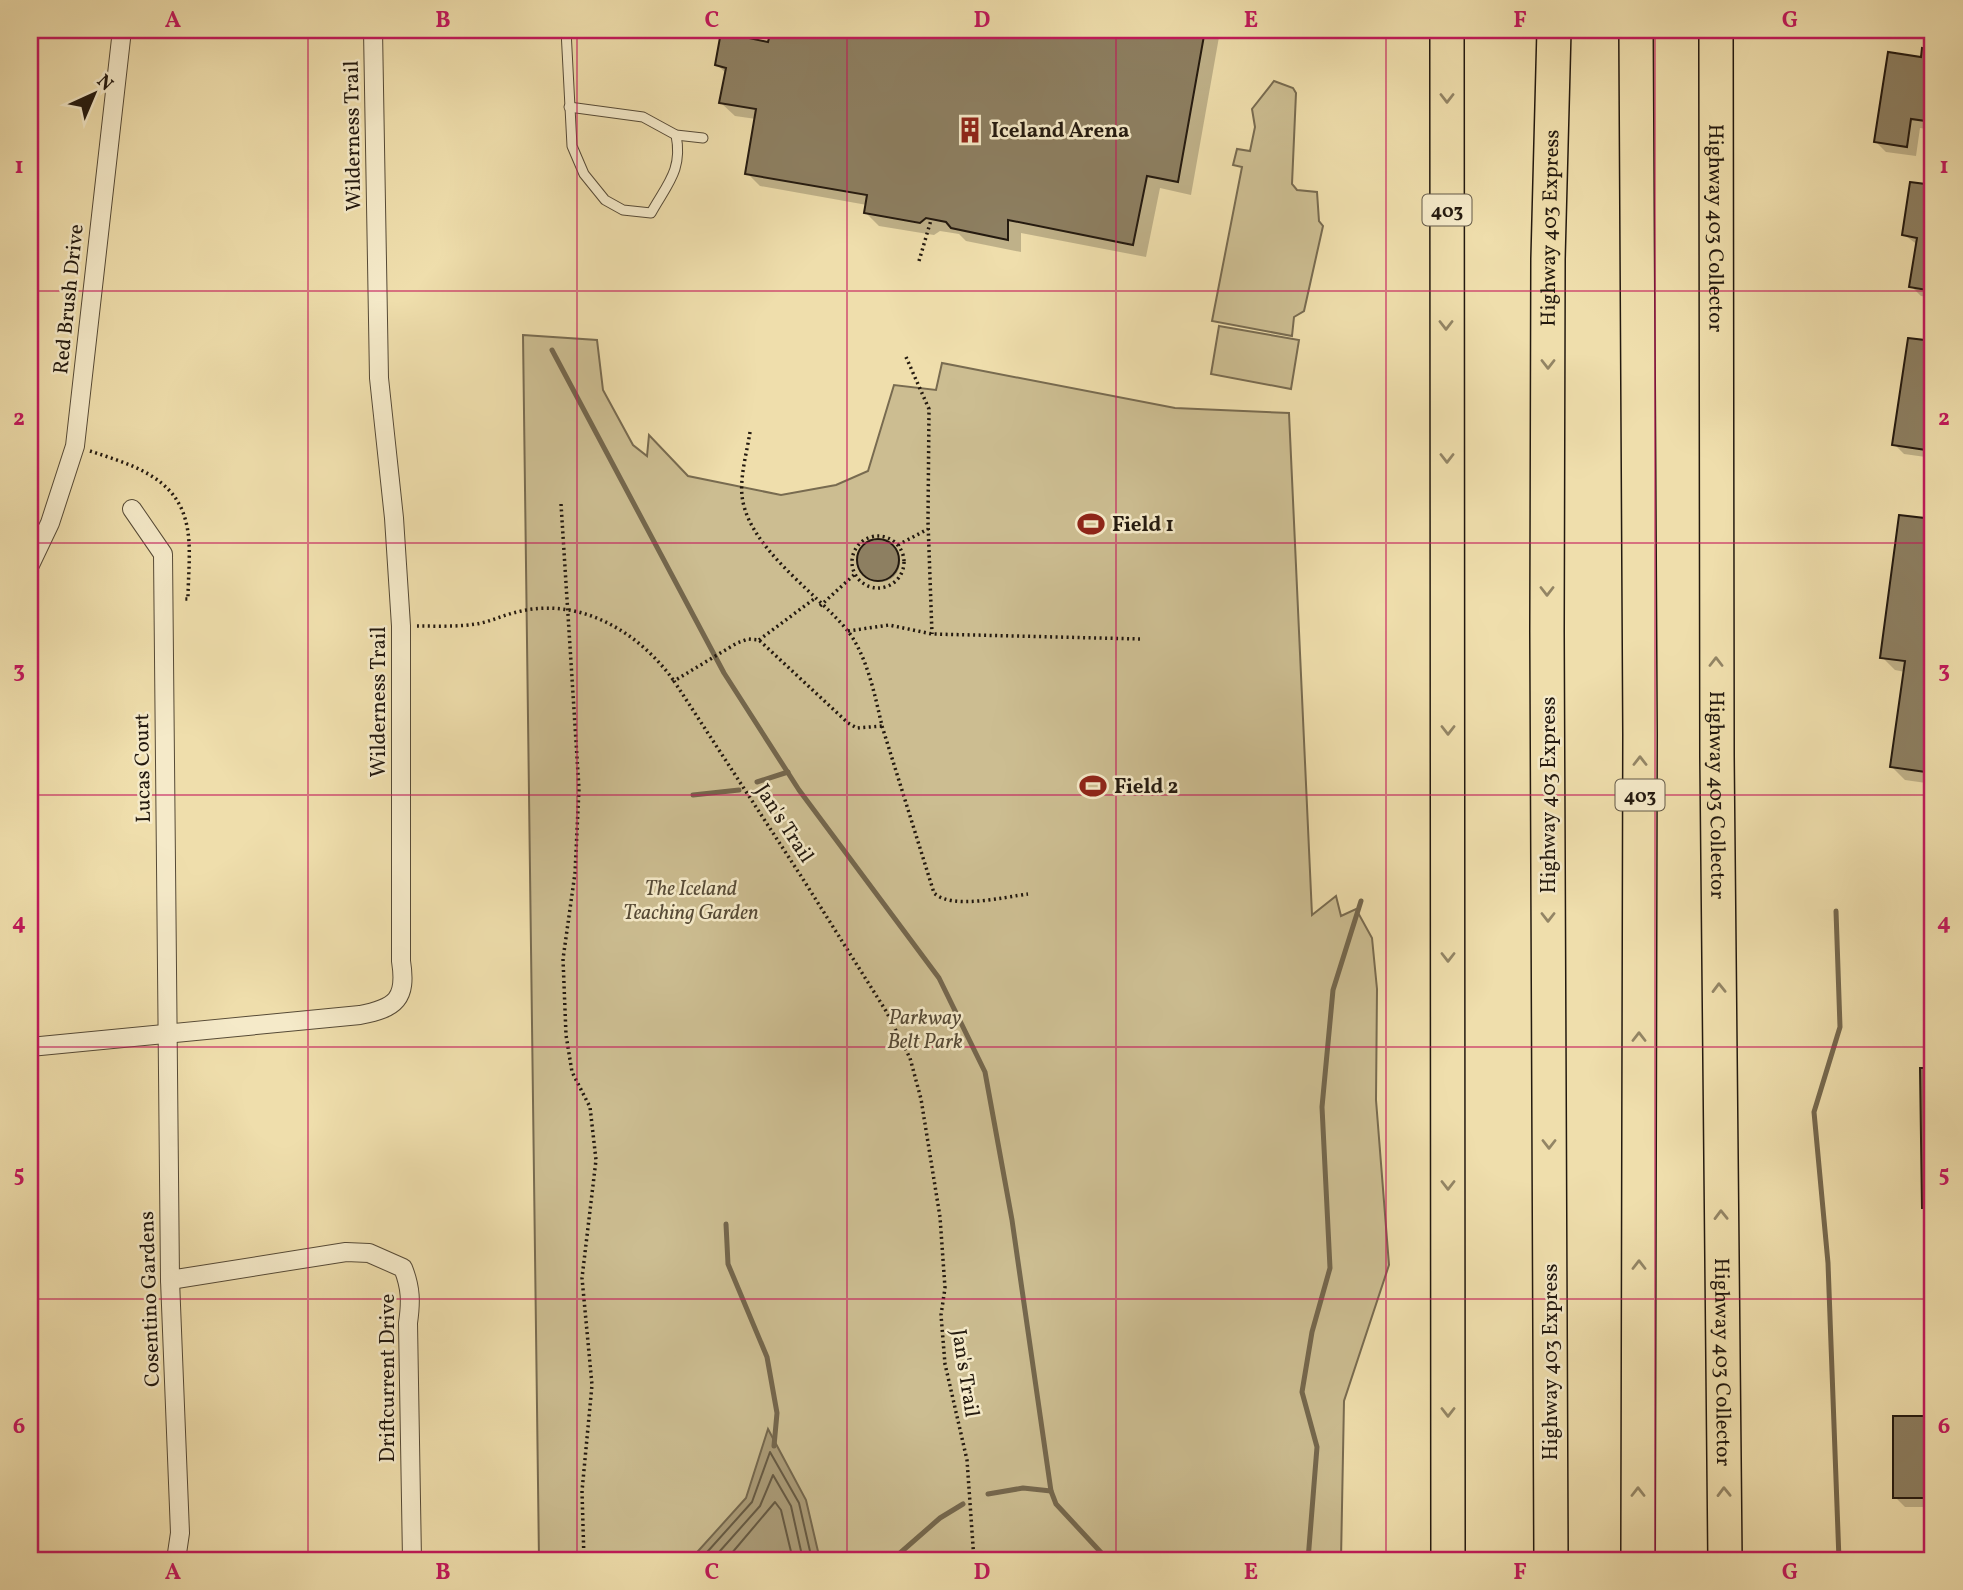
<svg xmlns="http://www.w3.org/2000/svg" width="1963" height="1590" font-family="Vollkorn,serif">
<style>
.green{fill:#ccbd91;stroke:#786b50;stroke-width:2}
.water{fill:#aa9b77;stroke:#74674d;stroke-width:2}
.shadow{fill:#0003}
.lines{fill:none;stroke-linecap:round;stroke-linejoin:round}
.shore{stroke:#665a43;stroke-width:2}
.stream{stroke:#74674d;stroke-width:5}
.building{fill:#8d7f61;stroke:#23190f;stroke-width:2}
.lane-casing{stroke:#564a36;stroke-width:11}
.street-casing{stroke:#564a36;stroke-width:20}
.highway-casing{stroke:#23190f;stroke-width:36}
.path{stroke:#23190f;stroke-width:3.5;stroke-dasharray:2 3.5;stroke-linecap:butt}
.lane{stroke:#f5eac9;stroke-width:9}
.street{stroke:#f5eac9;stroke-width:18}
.highway{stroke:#efdeac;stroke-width:33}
.oneway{stroke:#938565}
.grid{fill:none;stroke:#c2185b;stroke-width:2;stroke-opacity:0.55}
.labels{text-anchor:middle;stroke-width:5;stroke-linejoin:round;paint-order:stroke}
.shield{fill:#f5eac9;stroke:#625847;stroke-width:2}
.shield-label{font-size:19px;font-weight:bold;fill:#23190f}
.poi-label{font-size:21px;font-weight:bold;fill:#23190f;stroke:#f5eac9;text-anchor:start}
.street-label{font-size:21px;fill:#23190f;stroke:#f5eac9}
.park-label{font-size:21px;font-style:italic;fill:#564a36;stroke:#f5eac9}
.neatline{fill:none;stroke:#c2185b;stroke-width:2.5}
.grid-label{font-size:23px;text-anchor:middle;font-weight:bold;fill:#c2185b}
</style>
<rect width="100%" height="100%" fill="#efdeac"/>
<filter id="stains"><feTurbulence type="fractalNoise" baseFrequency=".00286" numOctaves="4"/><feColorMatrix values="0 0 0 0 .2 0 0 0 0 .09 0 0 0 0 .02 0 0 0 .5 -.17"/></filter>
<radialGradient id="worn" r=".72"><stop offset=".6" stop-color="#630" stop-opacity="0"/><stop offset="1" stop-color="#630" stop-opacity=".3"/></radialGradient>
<!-- green -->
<g class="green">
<polygon points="1274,81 1293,88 1296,93 1292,184 1297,190 1317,192 1319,221 1323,226 1304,311 1294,317 1292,336 1212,321 1242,167 1233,165 1237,149 1250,151 1255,127 1252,109"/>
<polygon points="1219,326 1299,340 1291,389 1211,374"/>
<polygon points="523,335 597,340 603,390 633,445 647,456 649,435 688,476 781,495 836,485 868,471 894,385 936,390 942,363 1175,408 1289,413 1312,915 1336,896 1341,916 1356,909 1372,938 1377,989 1376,1100 1389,1265 1344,1401 1341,1560 539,1560"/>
</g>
<!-- water -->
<polygon class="water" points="768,1429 806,1500 820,1560 690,1560 746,1498"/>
<!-- shadow -->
<g class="shadow">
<polygon points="772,30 1211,30 1219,37 1191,195 1160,188 1146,257 1021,233 1021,252 966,241 959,234 940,231 934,235 879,226 866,213 867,205 760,186 747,173 756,119 735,116 721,103 727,74 717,65 770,44"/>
<polygon points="1924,50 1933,52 1933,130 1920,128 1916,156 1886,152 1876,142 1923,60"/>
<polygon points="1912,184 1933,187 1933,298 1921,296 1911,286 1918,245 1903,234"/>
<polygon points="1910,340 1933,343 1933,458 1904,454 1894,444"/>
<polygon points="1901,516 1933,521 1933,784 1905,780 1892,767 1905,672 1895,670 1882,657"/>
<circle cx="880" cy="562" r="20"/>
<polygon points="1921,1070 1933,1070 1933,1217 1924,1207"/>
<polygon points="1895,1418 1933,1418 1933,1507 1905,1507 1895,1497"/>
</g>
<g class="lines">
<!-- shore -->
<g class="shore">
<polyline points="700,1560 752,1502 770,1452 799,1503 812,1560"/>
<polyline points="712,1560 760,1506 773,1475 791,1506 803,1560"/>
<polyline points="726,1560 775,1502 781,1510 793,1560"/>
</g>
<!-- stream -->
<g class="stream">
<polyline points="552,350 724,673 799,790 939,978 985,1072 1012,1220 1051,1491 1056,1504 1108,1560"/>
<polyline points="757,782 788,772"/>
<polyline points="693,795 739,790"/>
<polyline points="1836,911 1840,1027 1814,1112 1828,1263 1839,1560"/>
<polyline points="726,1224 728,1264 767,1357 777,1413 774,1446"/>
<polyline points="988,1494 1023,1488 1051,1491"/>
<polyline points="892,1560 940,1518 963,1504"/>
<polyline points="1308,1560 1317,1447 1302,1392 1312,1332 1330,1268 1322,1107 1333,990 1361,901"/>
</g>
</g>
<!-- building -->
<g class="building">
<polygon points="771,30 1205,30 1178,182 1147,176 1133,245 1008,220 1008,240 951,228 946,222 926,218 920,223 864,213 867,195 745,174 756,109 719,103 726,68 715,65 721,32 768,42"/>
<polygon points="1922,48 1933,50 1933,122 1911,119 1907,147 1874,142 1888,52 1921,57"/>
<polygon points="1910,182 1933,185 1933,291 1909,287 1917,238 1902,235"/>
<polygon points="1908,338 1933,341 1933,451 1892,445"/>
<polygon points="1899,515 1933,519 1933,773 1890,767 1905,661 1880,658"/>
<circle cx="878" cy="560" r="21"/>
<polygon points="1920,1068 1933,1068 1933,1208 1922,1208"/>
<rect x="1893" y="1416" width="40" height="82"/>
</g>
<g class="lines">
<!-- lane casing -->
<g class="lane-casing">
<g id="lane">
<path d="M566,30l6,116 12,28 21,26 18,10 28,3c16,-29 32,-43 25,-78"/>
<polyline points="569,107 643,117 676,135 703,138"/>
</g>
</g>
<!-- street casing -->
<g class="street-casing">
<g id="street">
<polyline points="132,509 163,554 170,1280 180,1533 176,1560"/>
<polyline points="30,565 50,523 75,446 122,30"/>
<path d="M30,1047l330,-32c36,-7 47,-16 41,-54v-335l-7,-108 -15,-140 -6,-348"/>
<path d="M170,1280l176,-28 23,1 34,15c8,20 8,34 5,55l4,237"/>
</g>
</g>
<!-- highway casing -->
<g class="highway-casing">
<g id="highway">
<polyline points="1447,30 1448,1560"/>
<polyline points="1636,30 1640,734 1638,1560"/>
<path id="s1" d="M1716,30l1,726 8,804"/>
<path id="s2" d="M1551,1560l-4,-928 1,-373 6,-229"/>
</g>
</g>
<!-- path -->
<g class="path">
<polyline points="919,261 931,220"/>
<polyline points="906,357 929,409 928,522 932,634"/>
<path d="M750,432c-3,20 -10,43 -8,64 6,52 74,96 105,134 20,25 28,66 35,96l-25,2 -9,-5 -89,-83 -11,-1 -11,4 -63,38 127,195 85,135 24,47 11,41 19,118 5,71 -4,27 4,49 22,96 7,100"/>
<path d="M90,451c39,13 85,25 96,71 6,23 2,53 2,77h-6"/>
<polyline points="561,504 579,789 575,873 563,959 566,1035 572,1072 590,1107 596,1160 582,1278 592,1385 582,1491 584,1560"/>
<circle cx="878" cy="562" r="26"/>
<polyline points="898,545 928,529"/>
<polyline points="820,606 855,574"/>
<path d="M417,626c19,0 40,1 59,-2 14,-2 27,-9 41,-12 63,-16 122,20 157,69"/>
<polyline points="848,631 889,625 932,634 1140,639"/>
<polyline points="759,640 814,599"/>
<path d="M882,726l52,167c18,17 70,4 94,1"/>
</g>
<!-- lane -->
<use href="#lane" class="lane"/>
<!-- street -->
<use href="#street" class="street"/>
<!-- highway -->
<use href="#highway" class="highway"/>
</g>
<!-- one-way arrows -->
<defs><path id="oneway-chevron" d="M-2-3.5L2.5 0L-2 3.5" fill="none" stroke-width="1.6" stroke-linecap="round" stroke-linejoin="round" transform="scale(1.75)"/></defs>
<g class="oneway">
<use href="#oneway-chevron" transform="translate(1447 98) rotate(90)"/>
<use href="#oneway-chevron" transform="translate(1446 325) rotate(90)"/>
<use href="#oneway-chevron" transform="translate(1548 364) rotate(90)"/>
<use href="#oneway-chevron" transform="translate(1447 458) rotate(90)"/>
<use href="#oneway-chevron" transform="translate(1547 591) rotate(90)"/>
<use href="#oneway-chevron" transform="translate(1716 662) rotate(-90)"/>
<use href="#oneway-chevron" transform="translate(1448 730) rotate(90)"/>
<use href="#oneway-chevron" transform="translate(1640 761) rotate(-90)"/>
<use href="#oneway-chevron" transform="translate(1548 917) rotate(90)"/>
<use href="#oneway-chevron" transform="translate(1448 957) rotate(90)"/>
<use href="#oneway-chevron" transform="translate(1719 988) rotate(-91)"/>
<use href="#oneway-chevron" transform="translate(1639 1037) rotate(-90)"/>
<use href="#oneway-chevron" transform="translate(1549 1144) rotate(90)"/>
<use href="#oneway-chevron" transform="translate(1448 1185) rotate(90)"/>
<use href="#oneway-chevron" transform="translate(1721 1215) rotate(-91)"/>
<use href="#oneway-chevron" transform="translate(1639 1265) rotate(-90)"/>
<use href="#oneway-chevron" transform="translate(1448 1412) rotate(90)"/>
<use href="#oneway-chevron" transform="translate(1638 1492) rotate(-90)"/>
<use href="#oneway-chevron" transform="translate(1724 1492) rotate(-91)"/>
</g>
<!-- grid -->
<path class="grid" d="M308,30v1530M577,30v1530M847,30v1530M1116,30v1530M1386,30v1530M1655,30v1530M30,291h1903M30,543h1903M30,795h1903M30,1047h1903M30,1299h1903"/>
<!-- icons -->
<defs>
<g id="building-bare" transform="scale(2.1)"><path d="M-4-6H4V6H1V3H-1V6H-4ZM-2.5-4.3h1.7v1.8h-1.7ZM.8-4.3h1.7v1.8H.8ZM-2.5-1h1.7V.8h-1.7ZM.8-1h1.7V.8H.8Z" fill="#8f2418" stroke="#f5eac9" stroke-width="2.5" paint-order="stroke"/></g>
<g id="stadium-bare" transform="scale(2.1)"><path d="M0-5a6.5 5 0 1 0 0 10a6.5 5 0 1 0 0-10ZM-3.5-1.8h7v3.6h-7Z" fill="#8f2418" stroke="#f5eac9" stroke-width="2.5" paint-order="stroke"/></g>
</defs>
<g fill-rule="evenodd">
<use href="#building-bare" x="970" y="130"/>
<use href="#stadium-bare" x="1091" y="524"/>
<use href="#stadium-bare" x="1093" y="786"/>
</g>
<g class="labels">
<!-- shield labels -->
<g class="shield">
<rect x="1422.5" y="194.5" width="49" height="31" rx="5"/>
<rect x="1615.5" y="779.5" width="49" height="31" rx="5"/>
</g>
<g class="shield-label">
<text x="1447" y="217">403</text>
<text x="1640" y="802">403</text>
</g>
<!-- poi labels -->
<g class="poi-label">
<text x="991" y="137">Iceland Arena</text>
<text x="1112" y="531">Field 1</text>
<text x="1114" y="793">Field 2</text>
</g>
<!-- street labels -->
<g class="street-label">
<text transform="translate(352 136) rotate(-91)" y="7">Wilderness Trail</text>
<text dy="7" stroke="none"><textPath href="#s2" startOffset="1332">Highway 403 Express</textPath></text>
<text dy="7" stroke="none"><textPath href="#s1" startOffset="198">Highway 403 Collector</textPath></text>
<text transform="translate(68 299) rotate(-84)" y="7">Red Brush Drive</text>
<text transform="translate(378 702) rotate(-90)" y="7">Wilderness Trail</text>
<text transform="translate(142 768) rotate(-91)" y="7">Lucas Court</text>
<text transform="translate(1548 795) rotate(-90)" y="7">Highway 403 Express</text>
<text dy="7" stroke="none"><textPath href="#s1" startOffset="765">Highway 403 Collector</textPath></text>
<text transform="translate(785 823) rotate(57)" y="7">Jan's Trail</text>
<text transform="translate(149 1299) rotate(-92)" y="7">Cosentino Gardens</text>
<text transform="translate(1550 1362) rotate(-90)" y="7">Highway 403 Express</text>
<text dy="7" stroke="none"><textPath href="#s1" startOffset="1332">Highway 403 Collector</textPath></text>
<text transform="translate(966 1373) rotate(81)" y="7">Jan's Trail</text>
<text transform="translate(387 1378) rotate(-90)" y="7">Driftcurrent Drive</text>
</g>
<!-- park labels -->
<g class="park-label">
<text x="691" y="895">The Iceland<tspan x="691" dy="24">Teaching Garden</tspan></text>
<text x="925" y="1024">Parkway<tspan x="925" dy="24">Belt Park</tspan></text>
</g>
</g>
<!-- margin -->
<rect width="1963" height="1590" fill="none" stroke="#efdeac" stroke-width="77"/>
<!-- north arrow -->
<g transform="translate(94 94) rotate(44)" stroke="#f5eac9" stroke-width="5" paint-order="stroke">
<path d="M0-5L12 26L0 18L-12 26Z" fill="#23190f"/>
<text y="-10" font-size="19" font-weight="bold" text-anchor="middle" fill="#23190f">N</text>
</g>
<rect x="38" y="38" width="1886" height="1514" class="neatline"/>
<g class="grid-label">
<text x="173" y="27">A</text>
<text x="443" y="27">B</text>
<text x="712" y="27">C</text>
<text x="982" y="27">D</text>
<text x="1251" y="27">E</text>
<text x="1520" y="27">F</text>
<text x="1790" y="27">G</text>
<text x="19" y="173">1</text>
<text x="1944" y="173">1</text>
<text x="19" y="425">2</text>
<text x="1944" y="425">2</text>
<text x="19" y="677">3</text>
<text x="1944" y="677">3</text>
<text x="19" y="929">4</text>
<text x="1944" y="929">4</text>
<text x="19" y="1181">5</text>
<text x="1944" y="1181">5</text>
<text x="19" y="1433">6</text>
<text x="1944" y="1433">6</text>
<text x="173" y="1579">A</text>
<text x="443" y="1579">B</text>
<text x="712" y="1579">C</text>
<text x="982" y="1579">D</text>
<text x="1251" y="1579">E</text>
<text x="1520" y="1579">F</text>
<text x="1790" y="1579">G</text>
</g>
<rect width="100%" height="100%" filter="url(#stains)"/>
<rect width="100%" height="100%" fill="url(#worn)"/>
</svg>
